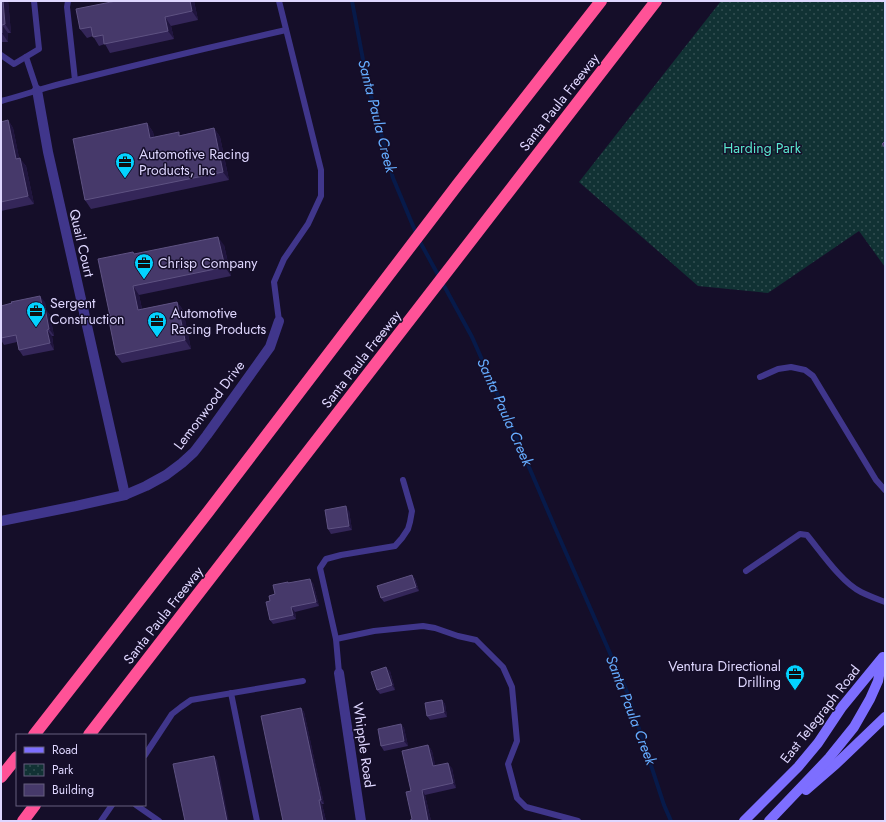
<svg xmlns="http://www.w3.org/2000/svg" width="886" height="822" font-family="Jost,sans-serif">
<style>
.park{fill:url(#park-dots)}
.lines{fill:none;stroke-linecap:round;stroke-linejoin:round}
.stream{stroke:#071a4a;stroke-width:4}
.lane{stroke:#40368b;stroke-width:6}
.street{stroke:#40368b;stroke-width:10}
.secondary{stroke:#7d6eff;stroke-width:10}
.highway{stroke:#ff5297;stroke-width:12}
.wall{fill:#342659}
.shaded-wall{fill:#20153e}
.building{fill:#46396a;stroke:#5e5282}
.labels{text-anchor:middle;stroke-width:3;stroke-linejoin:round;paint-order:stroke}
.street-label{font-size:14px;fill:#dfd7ff;stroke:#150e29}
.park-label{font-size:14px;fill:#5ae8cf;stroke:#150e29}
.poi-label{font-size:14px;fill:#dfd7ff;stroke:#150e29;text-anchor:start}
.water-label{font-size:15px;font-style:italic;fill:#65acff;stroke:#150e29}
</style>
<defs>
<pattern id="park-dots" width="8" height="8" patternUnits="userSpaceOnUse"><rect width="8" height="8" fill="#113234"/><path d="M2 2h.1M6 6h.1" fill="none" stroke="#334f52" stroke-width="1.8" stroke-linecap="round"/></pattern>
</defs>
<rect width="100%" height="100%" fill="#150e29"/>
<!-- park -->
<polygon class="park" points="721,1 885,1 885,267 859,231 768,293 698,286 579,182"/>
<g class="lines">
<!-- stream -->
<polyline class="stream" points="352,1 367,81 393,178 419,240 472,337 511,425 556,530 627,692 664,805 671,821"/>
<!-- lane -->
<g class="lane">
<polyline points="68,1 67,7 75,80"/>
<polyline points="279,1 321,170 321,196 308,224 284,259 274,282 279,321"/>
<polyline points="1,55 14,64 39,49 34,1"/>
<polyline points="26,57 37,90"/>
<path d="M1,101c20,-5 39,-12 59,-17 75,-19 151,-37 226,-54"/>
<polyline points="760,377 778,369 791,367 805,370 813,376 876,480 885,490"/>
<path d="M746,571l54,-37 7,1c14,17 35,48 54,57 8,4 16,7 24,10"/>
<polyline points="336,639 374,631 423,626 435,628 458,636 476,640 503,667 512,687 517,741 508,764 517,798 526,807 578,821"/>
<polyline points="339,673 336,639 320,568 326,559 341,555 395,546 402,538 408,529 410,522 412,511 403,480"/>
<polyline points="231,693 257,821"/>
<polyline points="145,755 172,714 181,707 191,700 303,681"/>
<polyline points="136,805 159,821"/>
<polyline points="101,821 112,805"/>
</g>
<!-- street -->
<g class="street">
<polyline points="37,90 48,152 125,495"/>
<polyline points="1,521 76,506 125,495 146,486 166,475 182,463 194,452 207,435 270,347 279,321"/>
<polyline points="339,673 361,821"/>
</g>
<!-- secondary -->
<g class="secondary">
<polyline points="806,790 836,764 885,717"/>
<polyline points="744,821 798,767 818,743 842,707 883,657"/>
<polyline points="769,821 829,758 854,727 870,699 878,681 882,659"/>
</g>
<!-- highway -->
<g class="highway">
<polyline points="34,735 208,512 458,184 601,1"/>
<path d="M89,735c189,-245 378,-490 567,-734"/>
<polyline points="1,777 17,757"/>
<polyline points="23,821 35,805"/>
</g>
</g>
<!-- wall -->
<g class="wall">
<polygon points="1,1 8,1 11,33 8,33 8,42 1,42"/>
<polygon points="116,1 194,1 198,20 171,26 174,39 110,53 105,44 99,46 93,36 87,38 80,29"/>
<polygon points="8,120 13,128 19,158 26,166 34,204 1,211 1,122"/>
<polygon points="147,123 153,132 154,137 181,135 214,128 220,137 229,180 91,209 85,200"/>
<polygon points="224,245 231,276 139,295 142,309 177,302 183,310 191,349 122,363 116,355 110,316 135,254"/>
<polygon points="45,302 46,310 50,315 54,336 52,336 54,350 23,356 19,350 17,342 4,345 1,340 1,306 12,303"/>
<polygon points="349,511 352,530 331,534 328,529"/>
<polygon points="412,575 415,579 419,591 384,602 381,598"/>
<polygon points="289,583 313,583 319,606 295,612 296,619 273,624 270,620 270,601 275,594"/>
<polygon points="390,671 395,690 380,694 377,690"/>
<polygon points="442,700 445,704 447,717 430,720 427,716"/>
<polygon points="301,708 304,712 324,804 322,804 326,821 283,821"/>
<polygon points="401,724 404,728 408,746 384,751 381,746"/>
<polygon points="428,745 432,751 435,766 452,768 456,788 425,795 431,821 409,821 412,819 411,791"/>
</g>
<!-- shaded-wall -->
<g class="shaded-wall">
<polygon points="3,1 8,1 11,33 5,24"/>
<polygon points="190,1 194,1 198,20 192,11"/>
<polygon points="165,17 171,26 174,39 168,31"/>
<polygon points="2,25 8,33 8,42 2,33"/>
<polygon points="8,120 13,128 21,167 16,159"/>
<polygon points="147,123 153,132 156,146 150,138"/>
<polygon points="214,128 220,137 229,180 223,172"/>
<polygon points="20,158 26,166 34,204 28,196"/>
<polygon points="218,237 224,245 231,276 225,267"/>
<polygon points="133,286 139,295 144,318 138,310"/>
<polygon points="40,296 45,302 46,310 50,315 54,336 49,329 43,309"/>
<polygon points="177,302 183,310 191,349 185,340"/>
<polygon points="47,330 52,336 54,350 50,343"/>
<polygon points="346,506 349,511 352,530 349,526"/>
<polygon points="412,575 415,579 419,591 416,587"/>
<polygon points="310,579 313,583 319,606 316,602"/>
<polygon points="291,607 295,612 296,619 293,615"/>
<polygon points="386,667 390,671 395,690 392,685"/>
<polygon points="442,700 445,704 447,717 444,712"/>
<polygon points="301,708 304,712 324,804 321,800"/>
<polygon points="401,724 404,728 408,746 404,741"/>
<polygon points="428,745 432,751 437,772 433,766"/>
<polygon points="214,756 217,760 229,821 227,821"/>
<polygon points="448,763 452,768 456,788 453,783"/>
<polygon points="422,790 425,795 431,821 428,821"/>
<polygon points="319,800 322,804 326,821 323,821"/>
</g>
<!-- building -->
<g class="building">
<polygon points="1,1 3,1 5,24 2,25 2,33 1,33"/>
<polygon points="116,1 190,1 192,11 165,17 168,31 104,44 103,35 93,37 91,27 80,29 76,9"/>
<polygon points="8,120 16,159 20,158 28,196 1,202 1,122"/>
<polygon points="147,123 150,138 179,132 179,136 214,128 223,172 85,200 73,139"/>
<polygon points="885,141 885,148 882,144"/>
<polygon points="218,237 225,267 133,286 138,310 177,302 185,340 116,355 108,316 110,316 98,259 133,252 134,254"/>
<polygon points="40,296 43,309 45,308 49,329 47,330 50,343 19,350 16,335 1,338 1,306 12,303 11,302"/>
<polygon points="346,506 349,526 328,529 325,510"/>
<polygon points="412,575 416,587 381,598 377,586"/>
<polygon points="310,579 316,602 291,607 293,615 270,620 266,602 270,601 269,596 275,594 273,585 288,582 288,583"/>
<polygon points="386,667 392,685 377,690 371,672"/>
<polygon points="442,700 444,712 427,716 425,703"/>
<polygon points="301,708 321,800 319,800 323,821 283,821 261,716"/>
<polygon points="401,724 404,741 381,746 378,729"/>
<polygon points="428,745 433,766 448,763 453,783 422,790 428,821 409,821 412,819 406,792 411,791 402,751"/>
<polygon points="214,756 227,821 185,821 173,764"/>
</g>
<!-- icons -->
<defs>
<g id="office-pin" transform="scale(1)"><path d="M0 17L-7.5 6A9.5 9.5 0 1 1 7.5 6Z" fill="#03d2ff" stroke="#150e29"/><path d="M-6-3h4V-5.5h4V-3h4V5H-6ZM-1-4.5V-3h2v-1.5ZM-6 0V1H6V0Z" fill="#111"/></g>
</defs>
<g fill-rule="evenodd">
<use href="#office-pin" x="125" y="162"/>
<use href="#office-pin" x="144" y="263"/>
<use href="#office-pin" x="36" y="311"/>
<use href="#office-pin" x="157" y="321"/>
<use href="#office-pin" x="795" y="674"/>
</g>
<g class="labels">
<!-- street labels -->
<g class="street-label">
<text transform="translate(559 102) rotate(-52)" y="5">Santa Paula Freeway</text>
<text transform="translate(82 243) rotate(77)" y="5">Quail Court</text>
<text transform="translate(361 359) rotate(-52)" y="5">Santa Paula Freeway</text>
<text transform="translate(209 405) rotate(-53)" y="5">Lemonwood Drive</text>
<text transform="translate(163 615) rotate(-52)" y="5">Santa Paula Freeway</text>
<text transform="translate(820 714) rotate(-52)" y="5">East Telegraph Road</text>
<text transform="translate(364 745) rotate(82)" y="5">Whipple Road</text>
</g>
<!-- park labels -->
<g class="park-label">
<text x="762" y="153">Harding Park</text>
</g>
<!-- poi labels -->
<g class="poi-label">
<text x="139" y="159">Automotive Racing<tspan x="139" dy="16">Products, Inc</tspan></text>
<text x="158" y="268">Chrisp Company</text>
<text x="50" y="308">Sergent<tspan x="50" dy="16">Construction</tspan></text>
<text x="171" y="318">Automotive<tspan x="171" dy="16">Racing Products</tspan></text>
<text x="781" y="671" text-anchor="end">Ventura Directional<tspan x="781" dy="16">Drilling</tspan></text>
</g>
<!-- water labels -->
<g class="water-label">
<text transform="translate(377 116) rotate(76)" y="5">Santa Paula Creek</text>
<text transform="translate(505 412) rotate(66)" y="5">Santa Paula Creek</text>
<text transform="translate(631 710) rotate(69)" y="5">Santa Paula Creek</text>
</g>
</g>
<!-- border -->
<rect width="886" height="822" fill="none" stroke="#dfd7ff" stroke-width="4"/>
<!-- legend -->
<rect x="16" y="734" width="130" height="72" fill="#150e29" stroke="#665e7f"/>
<rect x="24" y="747" width="20" height="6" fill="#7d6eff" stroke="#665e7f"/>
<text x="52" y="754" font-size="12" fill="#dfd7ff">Road</text>
<rect x="24" y="764" width="20" height="12" fill="url(#park-dots)" stroke="#665e7f"/>
<text x="52" y="774" font-size="12" fill="#dfd7ff">Park</text>
<rect x="24" y="784" width="20" height="12" fill="#46396a" stroke="#665e7f"/>
<text x="52" y="794" font-size="12" fill="#dfd7ff">Building</text>
</svg>
